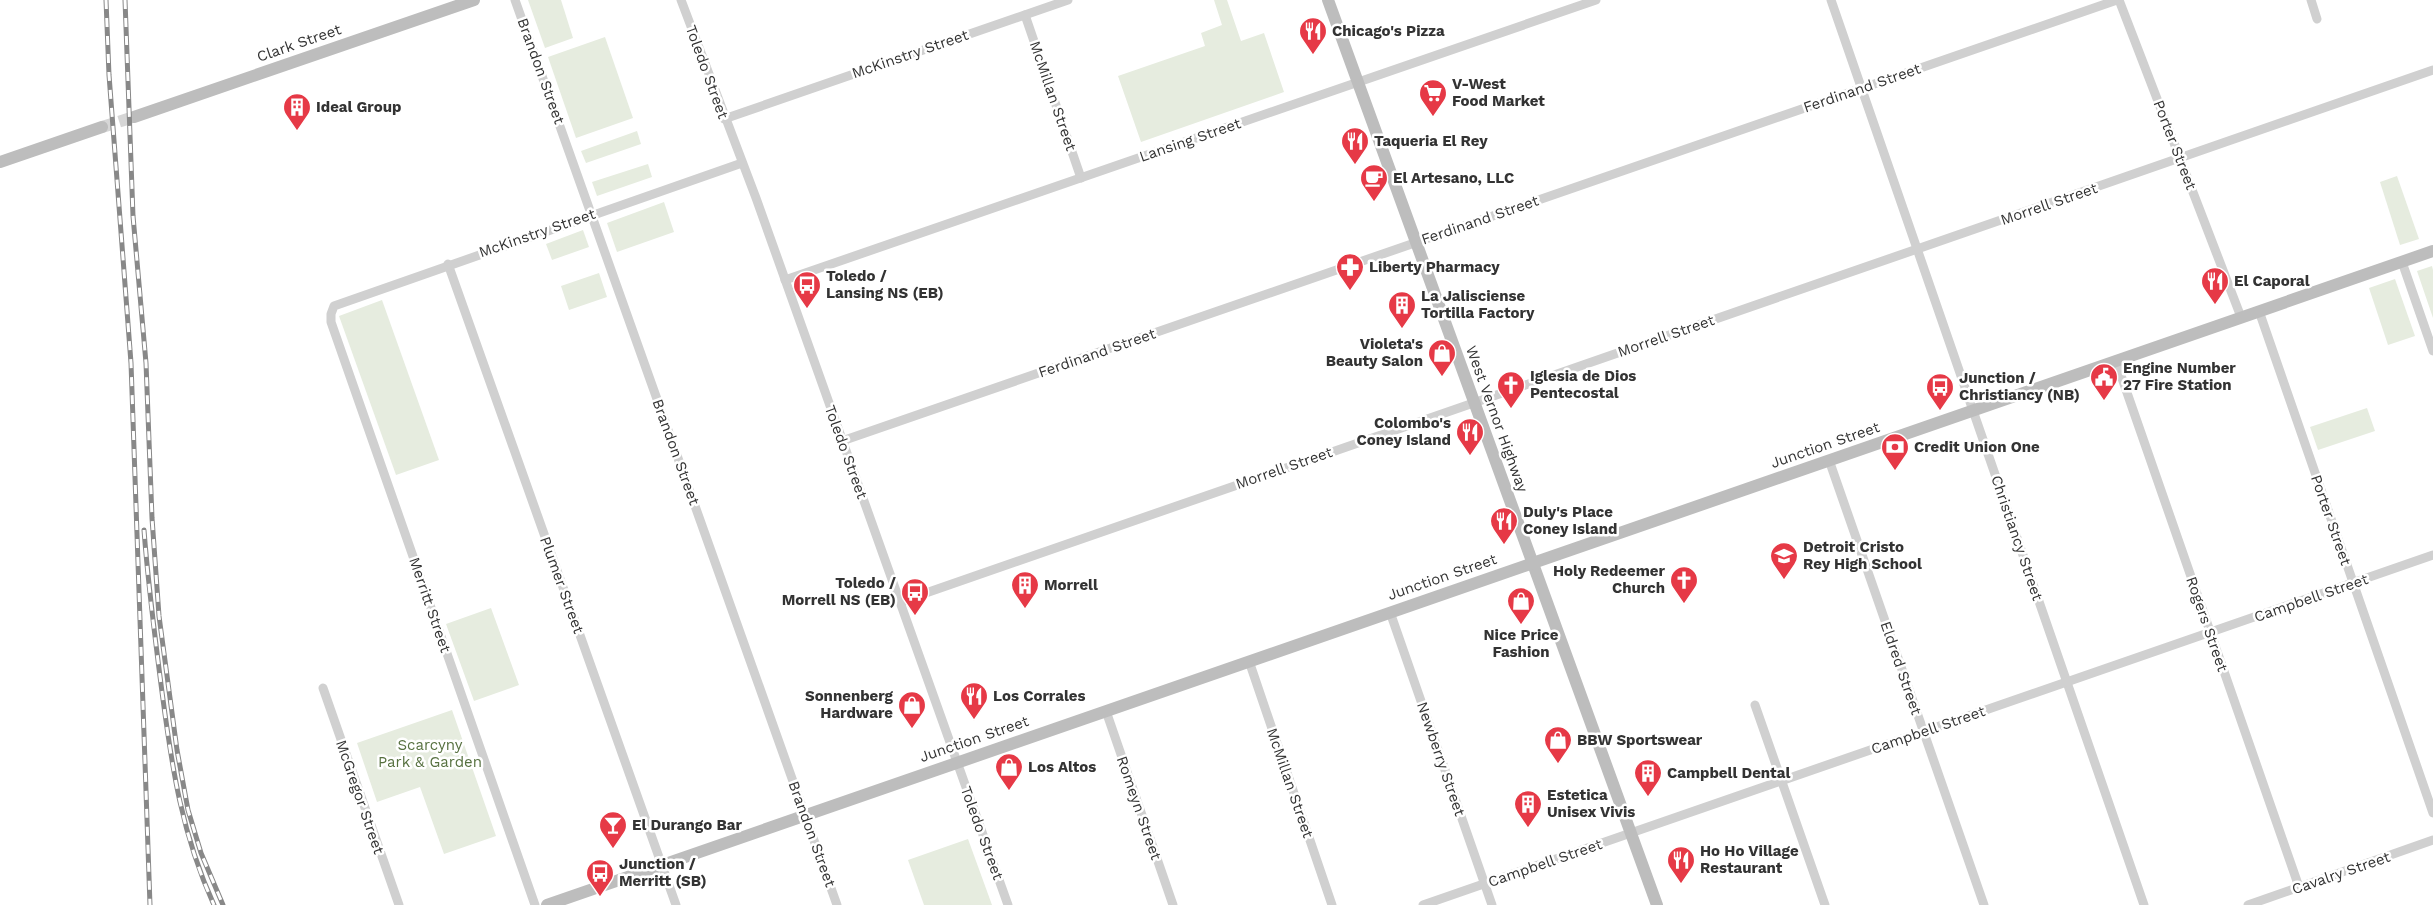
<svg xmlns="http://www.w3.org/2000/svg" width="2433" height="905" font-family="'Work Sans',sans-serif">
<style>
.green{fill:#e6ecdf}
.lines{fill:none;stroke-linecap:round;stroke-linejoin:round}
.secondary-tunnel{stroke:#d6d6d6;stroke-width:12;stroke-dasharray:12 6;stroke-linecap:butt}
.street{stroke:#d0d0d0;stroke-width:9}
.secondary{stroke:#bdbdbd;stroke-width:12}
.rail-casing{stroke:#888;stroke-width:5}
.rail{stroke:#fff;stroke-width:3;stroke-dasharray:9;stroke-linecap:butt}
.labels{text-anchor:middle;stroke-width:5;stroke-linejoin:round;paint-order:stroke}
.poi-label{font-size:15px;font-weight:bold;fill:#333;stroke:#fff;text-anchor:start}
.street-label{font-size:15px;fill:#333;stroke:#fff}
.park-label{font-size:15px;fill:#56703f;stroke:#fff}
</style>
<rect width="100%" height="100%" fill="#fff"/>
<!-- green -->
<g class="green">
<polygon points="528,0 561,0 573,38 545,48"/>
<polygon points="1214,0 1227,0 1241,41 1264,33 1284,92 1141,142 1118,76 1205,46 1201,33 1222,25"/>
<polygon points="605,37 633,118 576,138 548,57"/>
<polygon points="637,131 641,144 586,163 581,151"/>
<polygon points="648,164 652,177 597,196 592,182"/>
<polygon points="2397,176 2419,239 2400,245 2380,182"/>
<polygon points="664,202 674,232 617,252 607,223"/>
<polygon points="583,230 589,247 552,260 546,244"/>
<polygon points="2432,266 2433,270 2433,318 2417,271"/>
<polygon points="599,273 607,297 569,310 561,286"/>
<polygon points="2395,279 2415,336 2388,345 2369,288"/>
<polygon points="382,300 439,460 396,475 339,316"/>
<polygon points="2367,408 2375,431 2318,450 2310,427"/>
<polygon points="491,608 519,685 474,701 446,624"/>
<polygon points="452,710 496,836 444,854 420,787 377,802 357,743"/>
<polygon points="968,839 992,905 924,905 908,860"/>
</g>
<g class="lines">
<!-- secondary-tunnel -->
<polyline class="secondary-tunnel" points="102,127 134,117"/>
<!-- street -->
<g class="street">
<polyline points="515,0 837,905"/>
<polyline points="681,0 756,198 1008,905"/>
<polyline points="1831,0 2144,905"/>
<polyline points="2119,0 2241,317"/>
<polyline points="2311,0 2317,19"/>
<polyline points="1025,15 1081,178"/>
<polyline points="724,119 1068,0"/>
<polyline points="2402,262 2433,351"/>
<polyline points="448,264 676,905"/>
<polyline points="785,280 1596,0"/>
<polyline points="2259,311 2433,813"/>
<polyline points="2116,361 2299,887"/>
<polyline points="842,441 2117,0"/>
<polyline points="1829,460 1984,905"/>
<polyline points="900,602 2433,70"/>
<polyline points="1390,612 1492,905"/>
<polyline points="1249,661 1332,905"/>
<polyline points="323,688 399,905"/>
<polyline points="1755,705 1825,905"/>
<polyline points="1106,711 1173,905"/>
<polyline points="535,905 331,322 331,314 334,306 742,163"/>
<polyline points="1423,905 2433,555"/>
<polyline points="2248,905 2433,840"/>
</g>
<!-- secondary -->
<g class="secondary">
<polyline points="1328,0 1657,905"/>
<polyline points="134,117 474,0"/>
<polyline points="0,162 102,127"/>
<polyline points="547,905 2433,251"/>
</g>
<!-- rail casing -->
<g class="rail-casing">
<g id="rail">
<polyline points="106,0 109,75 131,363 150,905"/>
<polyline points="125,0 133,216 146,363 152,518 159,616 177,750 188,810 201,853 223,905"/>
<path d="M144,530c4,54 11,108 18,162 10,76 20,143 52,213"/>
</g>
</g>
<!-- rail -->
<use href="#rail" class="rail"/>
</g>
<!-- icons -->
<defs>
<g id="restaurant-pin" transform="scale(1.4375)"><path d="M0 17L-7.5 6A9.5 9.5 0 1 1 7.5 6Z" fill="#e63946" stroke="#fff"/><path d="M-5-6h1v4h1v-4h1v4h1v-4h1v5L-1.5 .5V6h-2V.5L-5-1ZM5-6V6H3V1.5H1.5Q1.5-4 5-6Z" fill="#fff"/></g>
<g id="supermarket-pin" transform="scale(1.4375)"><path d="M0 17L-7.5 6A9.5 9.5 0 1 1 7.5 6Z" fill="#e63946" stroke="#fff"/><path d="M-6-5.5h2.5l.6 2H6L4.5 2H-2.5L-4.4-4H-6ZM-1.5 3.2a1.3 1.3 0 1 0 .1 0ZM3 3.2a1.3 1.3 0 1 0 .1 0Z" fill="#fff"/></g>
<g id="building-pin" transform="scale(1.4375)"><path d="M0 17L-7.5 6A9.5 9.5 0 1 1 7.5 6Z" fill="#e63946" stroke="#fff"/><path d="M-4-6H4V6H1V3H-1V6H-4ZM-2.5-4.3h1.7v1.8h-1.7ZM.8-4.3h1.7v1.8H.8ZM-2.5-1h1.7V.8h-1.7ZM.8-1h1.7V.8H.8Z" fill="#fff"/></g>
<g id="cafe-pin" transform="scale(1.4375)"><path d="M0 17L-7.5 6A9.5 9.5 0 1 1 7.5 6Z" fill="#e63946" stroke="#fff"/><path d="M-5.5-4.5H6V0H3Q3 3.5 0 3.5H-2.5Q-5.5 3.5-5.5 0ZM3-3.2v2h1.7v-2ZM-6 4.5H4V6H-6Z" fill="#fff"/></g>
<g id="pharmacy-pin" transform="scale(1.4375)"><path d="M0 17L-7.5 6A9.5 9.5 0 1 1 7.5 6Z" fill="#e63946" stroke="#fff"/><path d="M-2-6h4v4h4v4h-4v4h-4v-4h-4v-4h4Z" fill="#fff"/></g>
<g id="bus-pin" transform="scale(1.4375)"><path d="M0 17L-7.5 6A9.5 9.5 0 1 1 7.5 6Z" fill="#e63946" stroke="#fff"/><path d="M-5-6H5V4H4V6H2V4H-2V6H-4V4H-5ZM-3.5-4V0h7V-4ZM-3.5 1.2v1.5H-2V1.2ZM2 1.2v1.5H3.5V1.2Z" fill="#fff"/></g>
<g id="shop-pin" transform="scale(1.4375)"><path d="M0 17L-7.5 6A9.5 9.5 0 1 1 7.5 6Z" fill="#e63946" stroke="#fff"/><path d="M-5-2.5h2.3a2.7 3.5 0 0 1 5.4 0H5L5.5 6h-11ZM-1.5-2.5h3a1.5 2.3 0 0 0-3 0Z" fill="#fff"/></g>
<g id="civic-pin" transform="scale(1.4375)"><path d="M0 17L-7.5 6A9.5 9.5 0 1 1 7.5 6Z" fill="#e63946" stroke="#fff"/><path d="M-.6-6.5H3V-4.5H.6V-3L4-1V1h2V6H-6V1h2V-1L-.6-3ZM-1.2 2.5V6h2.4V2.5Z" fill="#fff"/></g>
<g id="church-pin" transform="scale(1.4375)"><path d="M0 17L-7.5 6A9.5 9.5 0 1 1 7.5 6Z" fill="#e63946" stroke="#fff"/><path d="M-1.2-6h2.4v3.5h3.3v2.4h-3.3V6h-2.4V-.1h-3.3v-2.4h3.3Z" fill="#fff"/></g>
<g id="bank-pin" transform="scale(1.4375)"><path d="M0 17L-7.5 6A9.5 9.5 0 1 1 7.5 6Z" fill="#e63946" stroke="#fff"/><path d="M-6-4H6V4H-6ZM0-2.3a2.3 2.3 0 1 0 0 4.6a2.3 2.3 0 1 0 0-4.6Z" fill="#fff"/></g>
<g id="school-pin" transform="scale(1.4375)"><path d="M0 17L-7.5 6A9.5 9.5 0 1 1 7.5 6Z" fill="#e63946" stroke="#fff"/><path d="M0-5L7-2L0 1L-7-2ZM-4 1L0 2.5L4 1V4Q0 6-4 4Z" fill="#fff"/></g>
<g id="bar-pin" transform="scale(1.4375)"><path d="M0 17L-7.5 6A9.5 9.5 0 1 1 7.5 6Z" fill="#e63946" stroke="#fff"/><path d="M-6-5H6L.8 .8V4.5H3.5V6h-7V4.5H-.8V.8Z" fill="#fff"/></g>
</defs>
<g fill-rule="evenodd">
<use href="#restaurant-pin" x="1313" y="31"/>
<use href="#supermarket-pin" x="1433" y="93"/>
<use href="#building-pin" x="297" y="107"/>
<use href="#restaurant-pin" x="1355" y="141"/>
<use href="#cafe-pin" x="1374" y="178"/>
<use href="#pharmacy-pin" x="1350" y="267"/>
<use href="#restaurant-pin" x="2215" y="281"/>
<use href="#bus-pin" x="807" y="285"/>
<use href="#building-pin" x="1402" y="305"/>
<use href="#shop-pin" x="1442" y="353"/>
<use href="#civic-pin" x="2104" y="377"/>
<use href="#church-pin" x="1511" y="385"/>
<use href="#bus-pin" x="1940" y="387"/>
<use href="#restaurant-pin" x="1470" y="432"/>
<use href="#bank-pin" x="1895" y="447"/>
<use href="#restaurant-pin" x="1504" y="521"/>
<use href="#school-pin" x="1784" y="556"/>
<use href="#church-pin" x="1684" y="580"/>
<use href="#building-pin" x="1025" y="585"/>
<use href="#bus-pin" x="915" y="592"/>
<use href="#shop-pin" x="1521" y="601"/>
<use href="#restaurant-pin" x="974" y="696"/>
<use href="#shop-pin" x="912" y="705"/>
<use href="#shop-pin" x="1558" y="740"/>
<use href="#shop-pin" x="1009" y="767"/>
<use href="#building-pin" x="1648" y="773"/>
<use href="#building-pin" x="1528" y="804"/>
<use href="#bar-pin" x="613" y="825"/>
<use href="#restaurant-pin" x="1681" y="860"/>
<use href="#bus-pin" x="600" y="873"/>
</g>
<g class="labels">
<!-- poi labels -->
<g class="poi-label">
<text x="1332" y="36">Chicago's Pizza</text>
<text x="1452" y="89">V-West<tspan x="1452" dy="17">Food Market</tspan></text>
<text x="316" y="112">Ideal Group</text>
<text x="1374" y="146">Taqueria El Rey</text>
<text x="1393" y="183">El Artesano, LLC</text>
<text x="1369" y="272">Liberty Pharmacy</text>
<text x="826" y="281">Toledo /<tspan x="826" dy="17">Lansing NS (EB)</tspan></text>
<text x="2234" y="286">El Caporal</text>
<text x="1421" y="301">La Jalisciense<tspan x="1421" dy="17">Tortilla Factory</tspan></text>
<text x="1423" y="349" text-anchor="end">Violeta's<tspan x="1423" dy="17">Beauty Salon</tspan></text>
<text x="2123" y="373">Engine Number<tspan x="2123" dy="17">27 Fire Station</tspan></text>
<text x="1530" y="381">Iglesia de Dios<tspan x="1530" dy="17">Pentecostal</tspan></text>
<text x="1959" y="383">Junction /<tspan x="1959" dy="17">Christiancy (NB)</tspan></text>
<text x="1451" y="428" text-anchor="end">Colombo's<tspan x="1451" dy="17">Coney Island</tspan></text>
<text x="1914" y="452">Credit Union One</text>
<text x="1523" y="517">Duly's Place<tspan x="1523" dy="17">Coney Island</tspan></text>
<text x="1803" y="552">Detroit Cristo<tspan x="1803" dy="17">Rey High School</tspan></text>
<text x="1665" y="576" text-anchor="end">Holy Redeemer<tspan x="1665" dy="17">Church</tspan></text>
<text x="896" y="588" text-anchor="end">Toledo /<tspan x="896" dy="17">Morrell NS (EB)</tspan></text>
<text x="1044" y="590">Morrell</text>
<text x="1521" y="640" text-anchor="middle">Nice Price<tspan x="1521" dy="17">Fashion</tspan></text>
<text x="893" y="701" text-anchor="end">Sonnenberg<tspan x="893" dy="17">Hardware</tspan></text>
<text x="993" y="701">Los Corrales</text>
<text x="1577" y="745">BBW Sportswear</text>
<text x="1028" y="772">Los Altos</text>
<text x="1667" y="778">Campbell Dental</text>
<text x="1547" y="800">Estetica<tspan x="1547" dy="17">Unisex Vivis</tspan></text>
<text x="632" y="830">El Durango Bar</text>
<text x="1700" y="856">Ho Ho Village<tspan x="1700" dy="17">Restaurant</tspan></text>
<text x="619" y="869">Junction /<tspan x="619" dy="17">Merritt (SB)</tspan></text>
</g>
<!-- street labels -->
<g class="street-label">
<text transform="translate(299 43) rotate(-19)" y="5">Clark Street</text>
<text transform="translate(910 54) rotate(-19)" y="5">McKinstry Street</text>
<text transform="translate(541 71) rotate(70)" y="5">Brandon Street</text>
<text transform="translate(707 72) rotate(70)" y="5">Toledo Street</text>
<text transform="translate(1862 88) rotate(-19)" y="5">Ferdinand Street</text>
<text transform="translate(1053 96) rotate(71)" y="5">McMillan Street</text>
<text transform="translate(1190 140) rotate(-19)" y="5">Lansing Street</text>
<text transform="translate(2175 145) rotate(69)" y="5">Porter Street</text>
<text transform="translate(2049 204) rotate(-19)" y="5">Morrell Street</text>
<text transform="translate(1480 220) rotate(-19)" y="5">Ferdinand Street</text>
<text transform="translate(537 233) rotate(-19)" y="5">McKinstry Street</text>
<text transform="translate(1666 336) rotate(-19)" y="5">Morrell Street</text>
<text transform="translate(1097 353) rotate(-19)" y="5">Ferdinand Street</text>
<text transform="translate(1497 419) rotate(70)" y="5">West Vernor Highway</text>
<text transform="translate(1825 445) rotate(-19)" y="5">Junction Street</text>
<text transform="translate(676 452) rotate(70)" y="5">Brandon Street</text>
<text transform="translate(846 452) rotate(70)" y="5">Toledo Street</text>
<text transform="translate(1284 468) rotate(-19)" y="5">Morrell Street</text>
<text transform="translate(2331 520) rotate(71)" y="5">Porter Street</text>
<text transform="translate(2017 538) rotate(71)" y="5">Christiancy Street</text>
<text transform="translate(1442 577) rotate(-19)" y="5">Junction Street</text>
<text transform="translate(562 585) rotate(70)" y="5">Plumer Street</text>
<text transform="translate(2311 598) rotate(-19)" y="5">Campbell Street</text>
<text transform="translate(430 605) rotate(71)" y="5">Merritt Street</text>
<text transform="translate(2207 624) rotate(71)" y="5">Rogers Street</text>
<text transform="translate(1901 668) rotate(71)" y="5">Eldred Street</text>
<text transform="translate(1928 730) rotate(-19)" y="5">Campbell Street</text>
<text transform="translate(974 739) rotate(-19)" y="5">Junction Street</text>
<text transform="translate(1441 759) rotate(71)" y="5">Newberry Street</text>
<text transform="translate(1290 783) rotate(71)" y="5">McMillan Street</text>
<text transform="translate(360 797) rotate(71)" y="5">McGregor Street</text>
<text transform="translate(1139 808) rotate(71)" y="5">Romeyn Street</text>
<text transform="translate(982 833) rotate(70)" y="5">Toledo Street</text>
<text transform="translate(812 834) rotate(70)" y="5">Brandon Street</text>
<text transform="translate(1545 863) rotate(-19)" y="5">Campbell Street</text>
<text transform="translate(2341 873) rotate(-19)" y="5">Cavalry Street</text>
</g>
<!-- park labels -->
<g class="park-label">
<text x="430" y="750">Scarcyny<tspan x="430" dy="17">Park &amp; Garden</tspan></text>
</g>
</g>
</svg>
